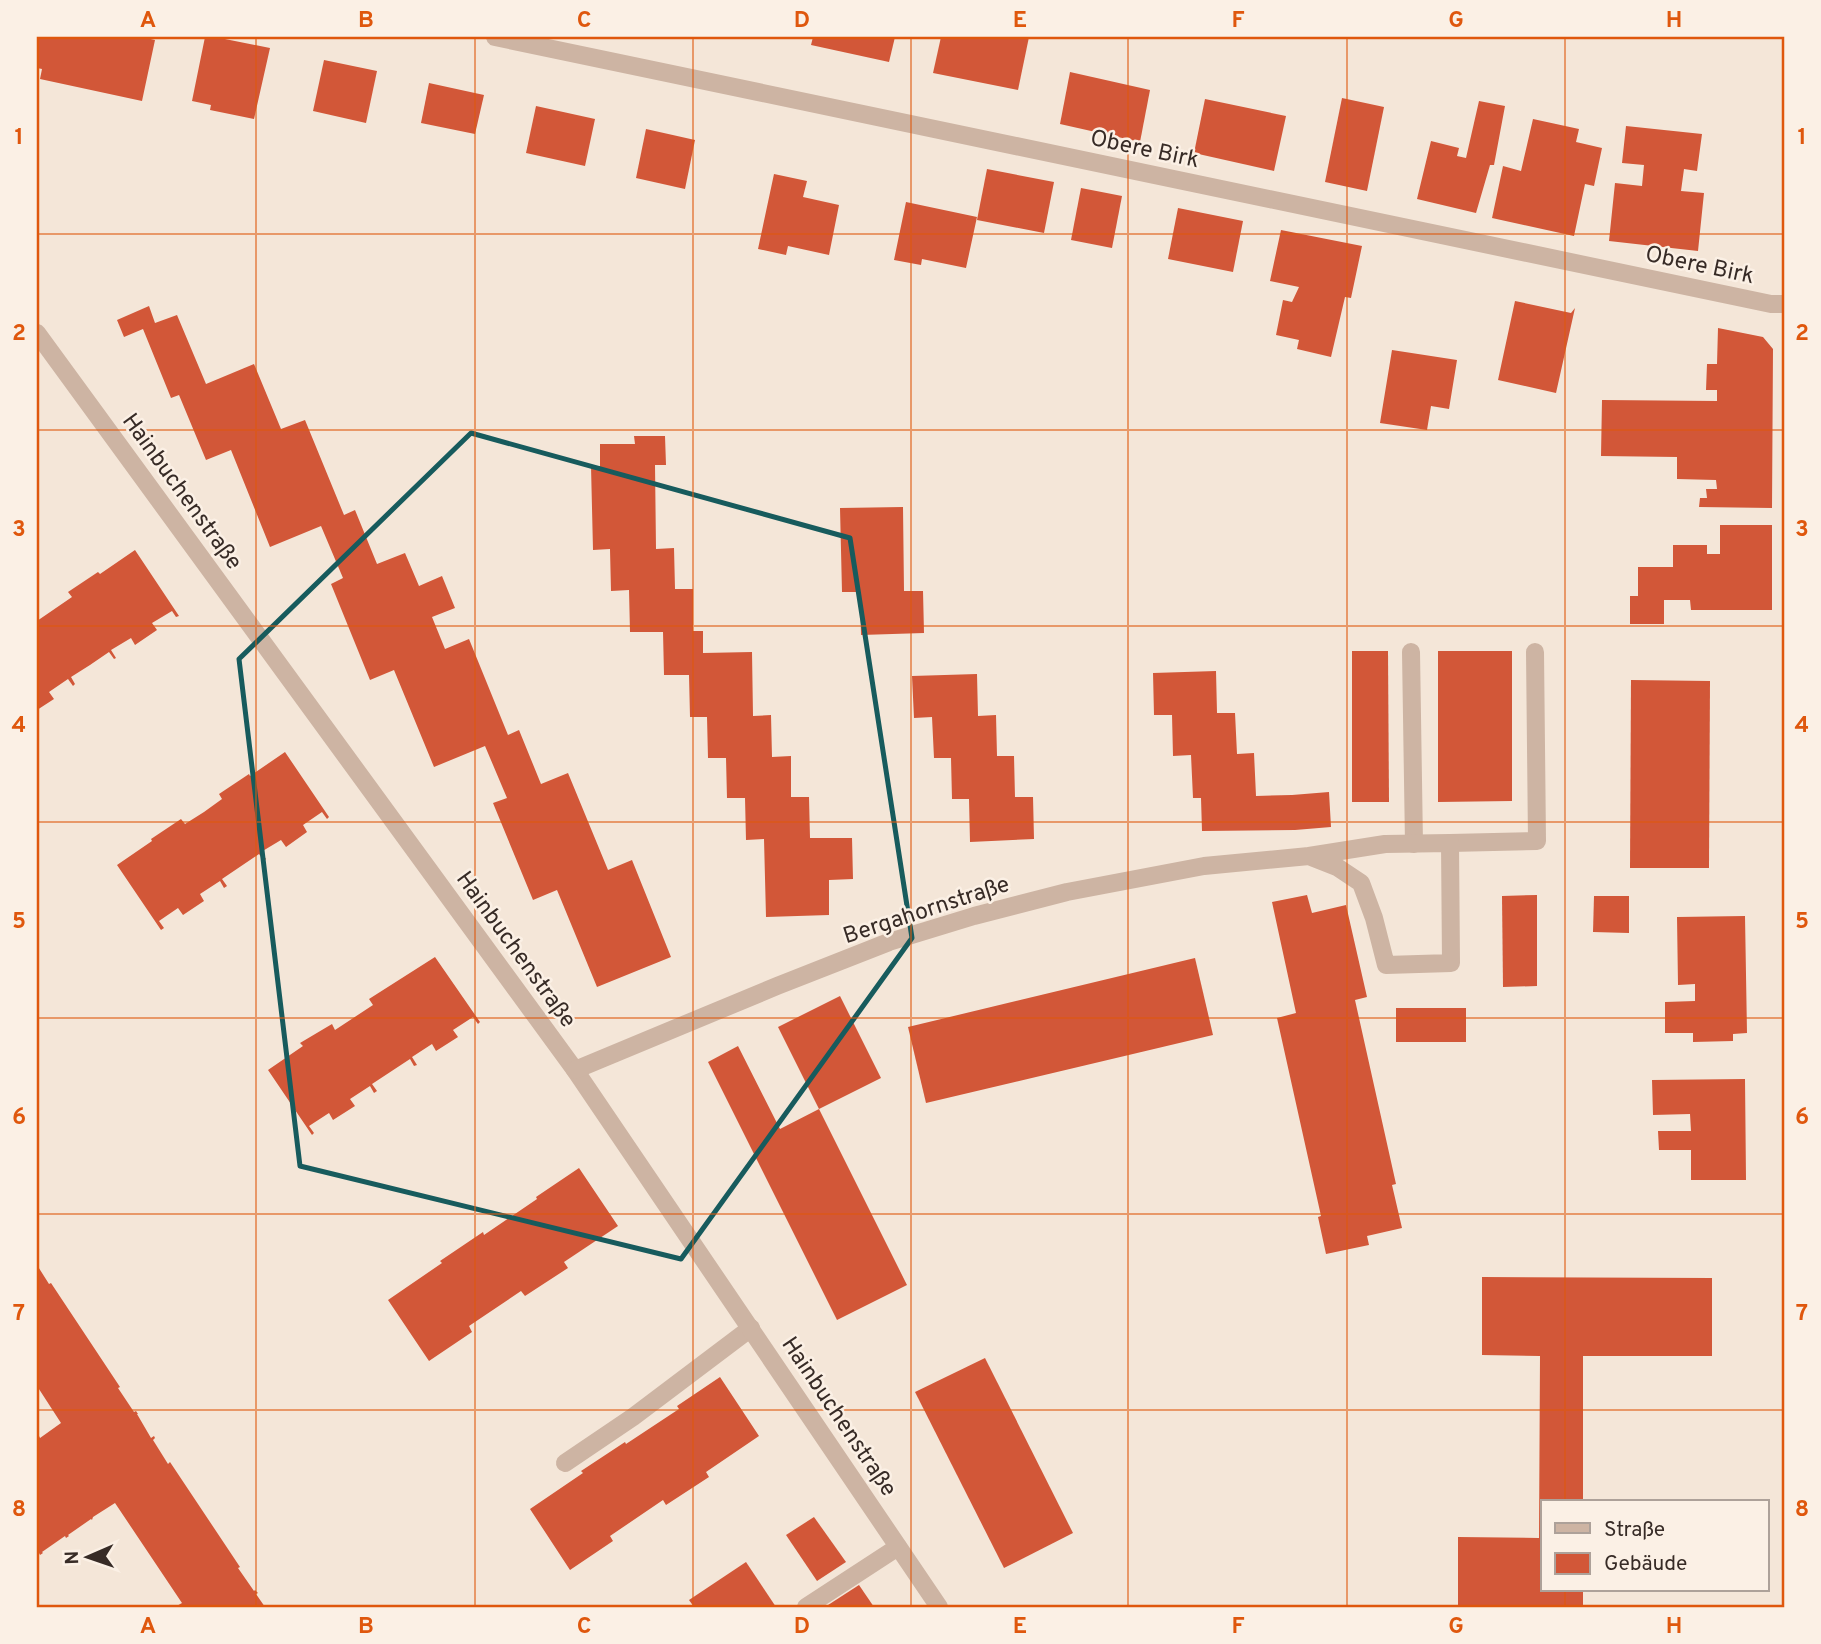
<svg xmlns="http://www.w3.org/2000/svg" width="1821" height="1644" font-family="Overpass,sans-serif">
<style>
.building{fill:#d25738}
.lines{fill:none;stroke-linecap:round;stroke-linejoin:round}
.service{stroke:#cdb4a3;stroke-width:18}
.minor{stroke:#cdb4a3;stroke-width:18}
.marked{fill:none;stroke:#175b5d;stroke-width:5;stroke-linejoin:round}
.grid{fill:none;stroke:#df570d;stroke-width:2;stroke-opacity:0.55}
.labels{text-anchor:middle;stroke-width:5;stroke-linejoin:round;paint-order:stroke}
.street-label{font-size:23px;fill:#372b26;stroke:#fbf0e5}
.neatline{fill:none;stroke:#df570d;stroke-width:2.5}
.grid-label{font-size:23px;text-anchor:middle;font-weight:bold;fill:#df570d}
</style>
<rect width="100%" height="100%" fill="#f4e6d8"/>
<!-- building -->
<g class="building">
<polygon points="37,37 142,37 155,40 142,101 40,79 42,69 37,68"/>
<polygon points="205,37 215,37 270,48 254,119 210,110 211,105 192,101"/>
<polygon points="813,37 895,37 889,62 811,45"/>
<polygon points="941,37 1029,37 1018,90 933,73"/>
<polygon points="324,60 377,71 366,123 313,111"/>
<polygon points="1070,72 1150,90 1140,142 1060,124"/>
<polygon points="429,83 484,95 475,134 421,123"/>
<polygon points="1342,98 1384,107 1367,191 1325,182"/>
<polygon points="1205,99 1286,116 1274,171 1194,153"/>
<polygon points="1479,101 1505,106 1494,165 1490,165 1476,213 1417,199 1431,141 1459,148 1457,156 1466,158"/>
<polygon points="536,106 595,119 585,166 526,153"/>
<polygon points="1533,119 1579,129 1576,142 1602,148 1594,186 1585,184 1574,236 1492,218 1503,166 1521,171"/>
<polygon points="1626,126 1702,134 1697,171 1684,169 1681,191 1704,193 1698,251 1609,241 1615,183 1642,186 1644,165 1622,163"/>
<polygon points="646,129 695,140 685,189 636,178"/>
<polygon points="987,169 1054,182 1044,233 977,220"/>
<polygon points="774,174 807,181 803,197 839,205 829,255 788,246 786,255 758,249"/>
<polygon points="1081,188 1122,196 1112,248 1071,240"/>
<polygon points="906,202 977,217 966,268 922,259 921,265 894,260"/>
<polygon points="1178,208 1243,221 1233,272 1168,259"/>
<polygon points="1281,230 1362,246 1351,298 1345,297 1331,357 1297,349 1299,340 1276,335 1283,300 1292,302 1299,287 1270,281"/>
<polygon points="1515,301 1571,313 1575,308 1556,393 1498,380"/>
<polygon points="149,306 155,323 177,315 206,384 254,364 281,429 305,420 344,515 355,510 377,564 405,553 419,586 442,576 455,608 432,617 445,649 469,639 508,735 519,730 541,784 568,773 608,870 632,860 671,957 597,987 557,890 533,900 493,803 507,798 485,746 434,767 394,670 370,680 331,584 343,578 321,526 270,547 231,450 206,460 179,395 171,398 143,329 124,337 117,320"/>
<polygon points="1718,328 1763,337 1773,349 1772,508 1699,507 1700,498 1707,498 1706,489 1717,489 1716,480 1677,479 1677,457 1601,456 1602,400 1717,401 1717,390 1706,390 1707,364 1717,364"/>
<polygon points="1392,350 1457,360 1449,409 1431,406 1427,430 1380,423"/>
<polygon points="634,436 665,436 666,465 655,465 656,549 674,548 675,589 693,589 693,631 703,631 703,653 752,652 753,716 771,715 772,757 791,756 791,797 809,797 810,838 852,838 853,879 829,880 829,915 766,917 764,839 746,840 745,798 727,798 726,758 708,758 707,717 690,717 689,675 664,675 663,632 630,632 629,590 611,591 610,549 593,550 591,466 600,466 600,444 635,444"/>
<polygon points="903,507 904,591 923,591 924,633 861,635 860,592 842,592 840,508"/>
<polygon points="1720,525 1772,525 1772,610 1691,610 1690,600 1664,600 1664,624 1630,624 1630,596 1638,596 1638,567 1673,567 1673,545 1707,545 1707,554 1720,554"/>
<polygon points="135,550 179,616 176,617 172,611 152,623 157,630 135,645 131,638 111,650 116,658 114,659 109,652 90,665 71,677 75,684 73,686 68,679 49,692 54,699 37,710 37,621 72,597 68,592 98,572 100,574"/>
<polygon points="1352,651 1388,651 1389,802 1352,802"/>
<polygon points="1438,651 1512,651 1512,801 1438,802"/>
<polygon points="1216,671 1217,713 1235,713 1237,754 1254,753 1256,796 1292,795 1329,792 1331,827 1295,830 1202,831 1201,798 1193,798 1191,755 1173,756 1172,715 1154,715 1153,673"/>
<polygon points="977,674 978,716 996,715 997,756 1014,756 1015,797 1033,797 1034,839 970,842 969,799 952,799 951,758 934,758 932,717 914,718 912,676"/>
<polygon points="1631,680 1710,681 1709,868 1630,868"/>
<polygon points="285,752 329,817 327,819 322,812 303,825 307,832 286,847 281,840 261,852 266,859 264,861 259,854 222,879 227,886 224,888 220,881 200,894 204,901 183,915 178,908 159,921 164,928 161,930 117,865 152,841 151,839 181,819 185,824 204,812 222,799 219,794 249,774 250,776"/>
<polygon points="1307,895 1312,913 1346,905 1367,997 1355,1000 1396,1184 1392,1185 1402,1228 1367,1236 1369,1245 1326,1254 1318,1217 1321,1216 1277,1018 1296,1013 1272,902"/>
<polygon points="1537,895 1537,986 1503,987 1502,896"/>
<polygon points="1594,896 1629,896 1629,933 1593,932"/>
<polygon points="1745,916 1747,1033 1733,1034 1733,1041 1693,1042 1693,1033 1665,1033 1665,1002 1695,1001 1695,984 1678,985 1677,917"/>
<polygon points="435,957 480,1022 478,1024 473,1017 453,1030 458,1037 436,1051 432,1044 412,1057 417,1065 414,1066 410,1059 372,1084 377,1091 374,1093 370,1086 350,1099 355,1106 333,1120 329,1113 309,1126 314,1133 312,1135 268,1070 303,1046 300,1043 332,1024 335,1030 373,1005 369,999"/>
<polygon points="1195,958 1213,1035 926,1103 908,1027"/>
<polygon points="840,996 881,1078 819,1109 778,1027"/>
<rect x="1396" y="1008" width="70" height="34"/>
<polygon points="738,1046 780,1129 819,1109 907,1285 837,1320 708,1062"/>
<polygon points="1745,1079 1746,1180 1691,1180 1691,1150 1659,1150 1658,1131 1691,1131 1690,1114 1653,1115 1652,1080"/>
<polygon points="579,1168 618,1226 564,1262 568,1268 525,1296 521,1291 469,1326 472,1332 429,1361 388,1300 442,1263 440,1261 483,1232 484,1235 537,1199 536,1197"/>
<polygon points="37,1265 49,1284 51,1283 120,1387 118,1388 134,1412 136,1411 138,1414 137,1414 151,1438 154,1436 155,1438 153,1440 168,1464 170,1462 240,1567 238,1568 254,1591 255,1590 258,1593 256,1594 265,1607 175,1607 182,1603 115,1503 93,1517 92,1520 91,1519 68,1535 69,1536 66,1538 65,1536 42,1552 43,1553 40,1555 39,1553 37,1555 37,1437 39,1436 40,1438 61,1423 37,1386"/>
<polygon points="1482,1277 1712,1278 1712,1356 1583,1356 1583,1502 1543,1502 1543,1590 1583,1590 1583,1607 1458,1607 1458,1537 1539,1538 1540,1356 1482,1355"/>
<polygon points="985,1358 1073,1533 1004,1568 915,1392"/>
<polygon points="720,1377 759,1436 706,1472 709,1477 666,1505 663,1500 610,1536 613,1541 570,1570 530,1509 583,1473 581,1471 625,1442 626,1444 679,1409 677,1406"/>
<polygon points="814,1517 846,1562 817,1581 786,1535"/>
<polygon points="746,1562 776,1607 694,1607 689,1600"/>
<polygon points="859,1585 874,1607 825,1607"/>
</g>
<g class="lines">
<!-- service -->
<g class="service">
<polyline points="1411,652 1414,844"/>
<polyline points="1450,843 1537,841 1535,652"/>
<polyline points="565,1463 633,1417 751,1328"/>
<polyline points="806,1607 898,1547"/>
</g>
<!-- minor -->
<g class="minor">
<polyline points="495,37 1771,304 1784,304"/>
<polyline points="37,333 575,1070 939,1607"/>
<polyline points="575,1070 777,986 889,942 974,916 1067,892 1204,866 1309,856 1337,867 1361,883 1374,918 1386,965 1451,963 1450,843 1385,844 1309,856"/>
</g>
</g>
<!-- marked area -->
<path class="marked" d="M471,433l379,105 62,400 -231,321 -381,-93 -61,-507z"/>
<!-- grid -->
<path class="grid" d="M256,37v1570M475,37v1570M693,37v1570M911,37v1570M1128,37v1570M1347,37v1570M1565,37v1465M37,234h1747M37,430h1747M37,626h1747M37,822h1747M37,1018h1747M37,1214h1747M37,1410h1747M1565,1590v17"/>
<g class="labels">
<!-- street labels -->
<g class="street-label">
<text transform="translate(1145 148) rotate(12)" y="8">Obere Birk</text>
<text transform="translate(1700 264) rotate(12)" y="8">Obere Birk</text>
<text transform="translate(183 491) rotate(54)" y="8">Hainbuchenstraße</text>
<text transform="translate(926 909) rotate(-18)" y="8">Bergahornstraße</text>
<text transform="translate(517 949) rotate(54)" y="8">Hainbuchenstraße</text>
<text transform="translate(840 1416) rotate(56)" y="8">Hainbuchenstraße</text>
</g>
</g>
<!-- border -->
<rect width="1821" height="1644" fill="none" stroke="#fbf0e5" stroke-width="77"/>
<!-- legend -->
<rect x="1541" y="1500" width="228" height="91" fill="#fbf0e5" stroke="#ada199" stroke-width="2"/>
<rect x="1555" y="1523" width="35" height="10" fill="#cdb4a3" stroke="#ada199" stroke-width="2"/>
<text x="1604" y="1536" font-size="21" fill="#372b26">Straße</text>
<rect x="1555" y="1553" width="35" height="21" fill="#d25738" stroke="#ada199" stroke-width="2"/>
<text x="1604" y="1570" font-size="21" fill="#372b26">Gebäude</text>
<!-- north arrow -->
<g transform="translate(88 1557) rotate(268)" stroke="#fbf0e5" stroke-width="5" paint-order="stroke">
<path d="M0-5L12 26L0 18L-12 26Z" fill="#372b26"/>
<text y="-10" font-size="19" font-weight="bold" text-anchor="middle" fill="#372b26">N</text>
</g>
<rect x="38" y="38" width="1745" height="1568" class="neatline"/>
<g class="grid-label">
<text x="148" y="27">A</text>
<text x="366" y="27">B</text>
<text x="584" y="27">C</text>
<text x="802" y="27">D</text>
<text x="1020" y="27">E</text>
<text x="1238" y="27">F</text>
<text x="1456" y="27">G</text>
<text x="1674" y="27">H</text>
<text x="19" y="144">1</text>
<text x="1802" y="144">1</text>
<text x="19" y="340">2</text>
<text x="1802" y="340">2</text>
<text x="19" y="536">3</text>
<text x="1802" y="536">3</text>
<text x="19" y="732">4</text>
<text x="1802" y="732">4</text>
<text x="19" y="928">5</text>
<text x="1802" y="928">5</text>
<text x="19" y="1124">6</text>
<text x="1802" y="1124">6</text>
<text x="19" y="1320">7</text>
<text x="1802" y="1320">7</text>
<text x="19" y="1516">8</text>
<text x="1802" y="1516">8</text>
<text x="148" y="1633">A</text>
<text x="366" y="1633">B</text>
<text x="584" y="1633">C</text>
<text x="802" y="1633">D</text>
<text x="1020" y="1633">E</text>
<text x="1238" y="1633">F</text>
<text x="1456" y="1633">G</text>
<text x="1674" y="1633">H</text>
</g>
</svg>
